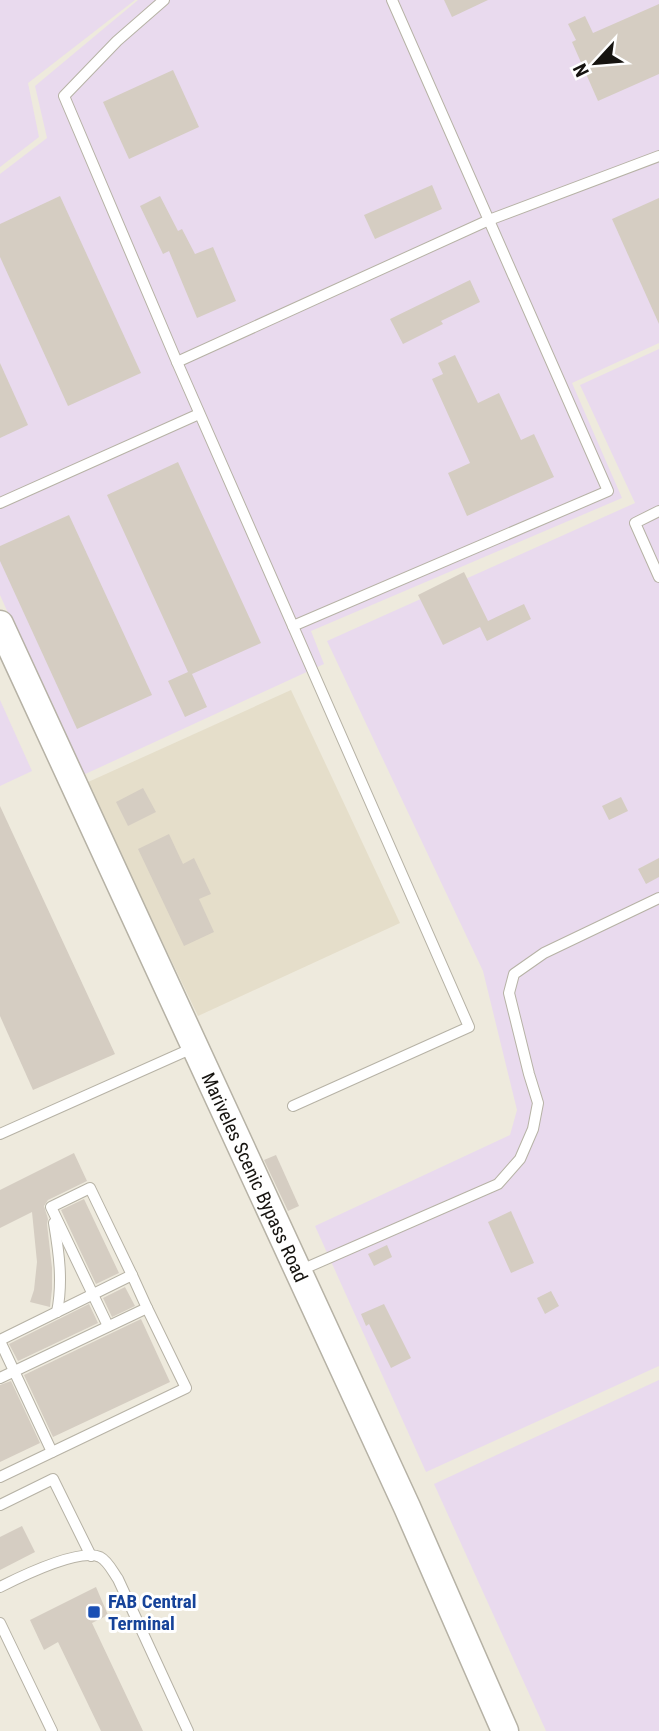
<svg xmlns="http://www.w3.org/2000/svg" width="659" height="1731" font-family="'Roboto Condensed',sans-serif">
<style>
.built{fill:#e5deca}
.industrial{fill:#e9daee}
.building{fill:#d5cdc2}
.lines{fill:none;stroke-linecap:round;stroke-linejoin:round}
.lane-casing{stroke:#b6b2a5;stroke-width:12}
.secondary-casing{stroke:#b6b2a5;stroke-width:29}
.lane{stroke:#fff;stroke-width:10}
.secondary{stroke:#fff;stroke-width:26}
.transit-dot{fill:#1a4fb4;stroke:#fff;stroke-width:2.5}
.labels{text-anchor:middle;stroke-width:6;stroke-linejoin:round;paint-order:stroke}
.street-label{font-size:19px;fill:#161410;stroke:#fff}
.transit-label{font-size:19px;font-weight:bold;fill:#164399;stroke:#fff;text-anchor:start}
</style>
<rect width="100%" height="100%" fill="#eeeadd"/>
<!-- built -->
<polygon class="built" points="291,690 400,923 198,1016 86,783"/>
<!-- industrial -->
<g class="industrial">
<polygon points="0,0 135,0 28,83 39,137 0,167"/>
<polygon points="138,0 659,0 659,343 572,383 622,498 311,631 324,664 81,776 0,595 0,174 47,138 35,86"/>
<polygon points="659,349 659,1366 426,1472 315,1226 510,1135 517,1110 483,971 327,641 635,503 580,385"/>
<polygon points="0,700 32,771 0,786"/>
<polygon points="659,1380 659,1731 546,1731 434,1484"/>
</g>
<!-- building -->
<g class="building">
<polygon points="444,0 488,0 452,17"/>
<polygon points="659,4 659,74 598,101 572,42 576,40 568,24 585,16 593,33"/>
<polygon points="173,70 199,127 129,159 103,102"/>
<polygon points="432,185 442,209 375,239 364,215"/>
<polygon points="60,196 141,373 68,406 0,257 0,224"/>
<polygon points="160,196 178,231 182,229 195,254 213,247 236,301 197,318 169,251 163,254 140,206"/>
<polygon points="659,198 659,324 612,219"/>
<polygon points="470,280 480,302 441,321 443,324 403,344 390,319"/>
<polygon points="455,355 478,403 499,393 521,440 534,434 554,477 467,516 448,473 470,463 432,379 443,374 438,363"/>
<polygon points="0,363 28,425 0,438"/>
<polygon points="178,462 261,643 192,674 207,707 185,717 168,681 188,672 107,495"/>
<polygon points="69,515 152,695 77,729 0,561 0,546"/>
<polygon points="464,572 488,621 524,604 531,619 487,641 480,627 443,645 418,595"/>
<polygon points="143,788 156,812 128,826 116,802"/>
<polygon points="621,797 628,811 609,820 602,806"/>
<polygon points="0,806 115,1054 33,1090 0,1016"/>
<polygon points="169,834 183,864 194,858 211,894 199,899 214,932 184,946 138,849"/>
<polygon points="659,858 659,877 646,884 638,869"/>
<polygon points="74,1153 87,1181 48,1200 44,1206 48,1219 47,1224 52,1268 52,1289 50,1307 30,1302 34,1290 37,1262 32,1212 0,1228 0,1190"/>
<polygon points="276,1155 299,1206 288,1211 264,1160"/>
<polygon points="84,1199 119,1273 96,1284 61,1210"/>
<polygon points="511,1211 534,1263 511,1273 488,1222"/>
<polygon points="387,1245 392,1257 374,1266 368,1254"/>
<polygon points="125,1287 135,1306 112,1317 103,1298"/>
<polygon points="551,1291 559,1306 545,1314 537,1298"/>
<polygon points="89,1304 98,1323 18,1361 9,1344"/>
<polygon points="384,1304 411,1358 391,1368 369,1324 366,1326 361,1314"/>
<polygon points="141,1319 170,1382 53,1437 24,1375"/>
<polygon points="11,1381 40,1443 0,1462 0,1385"/>
<polygon points="22,1526 35,1552 0,1570 0,1537"/>
<polygon points="96,1587 108,1615 92,1623 143,1731 101,1731 58,1642 44,1650 30,1620"/>
</g>
<g class="lines">
<!-- lane casing -->
<g class="lane-casing">
<g id="lane">
<polyline points="164,0 117,41 64,96 177,362 469,1027 293,1106"/>
<polyline points="177,362 489,220 659,156"/>
<polyline points="0,503 199,414"/>
<polyline points="659,511 635,523 659,577"/>
<polyline points="293,626 608,491 392,0"/>
<polyline points="0,1134 195,1047"/>
<path d="M54,1223c5,30 9,59 3,89"/>
<polyline points="301,1270 498,1184 520,1159 533,1129 538,1103 529,1074 509,993 514,974 544,953 659,898"/>
<polyline points="108,1326 51,1207 90,1188 132,1275"/>
<polyline points="0,1340 132,1275 147,1308"/>
<polyline points="0,1341 52,1452"/>
<polyline points="0,1378 147,1308 186,1388 0,1477"/>
<polyline points="0,1505 53,1479 91,1556"/>
<path d="M0,1587c20,-10 79,-39 100,-30 8,4 13,15 18,22l70,152"/>
<polyline points="0,1623 52,1731"/>
</g>
</g>
<!-- secondary casing -->
<g class="secondary-casing">
<g id="secondary">
<path id="s1" d="M0,624l407,883 98,224"/>
</g>
</g>
<!-- lane -->
<use href="#lane" class="lane"/>
<!-- secondary -->
<use href="#secondary" class="secondary"/>
</g>
<!-- markers -->
<rect class="transit-dot" x="87" y="1605" width="14" height="14" rx="3.5"/>
<g class="labels">
<!-- street labels -->
<g class="street-label">
<text dy="7" stroke="none"><textPath href="#s1" startOffset="609">Mariveles Scenic Bypass Road</textPath></text>
</g>
<!-- transit labels -->
<g class="transit-label">
<text x="108" y="1608">FAB Central<tspan x="108" dy="22">Terminal</tspan></text>
</g>
</g>
<!-- north arrow -->
<g transform="translate(596 63) rotate(244)" stroke="#ffffff" stroke-width="5" paint-order="stroke">
<path d="M0-5L12 26L0 18L-12 26Z" fill="#161410"/>
<text y="-10" font-size="19" font-weight="bold" text-anchor="middle" fill="#161410">N</text>
</g>
</svg>
